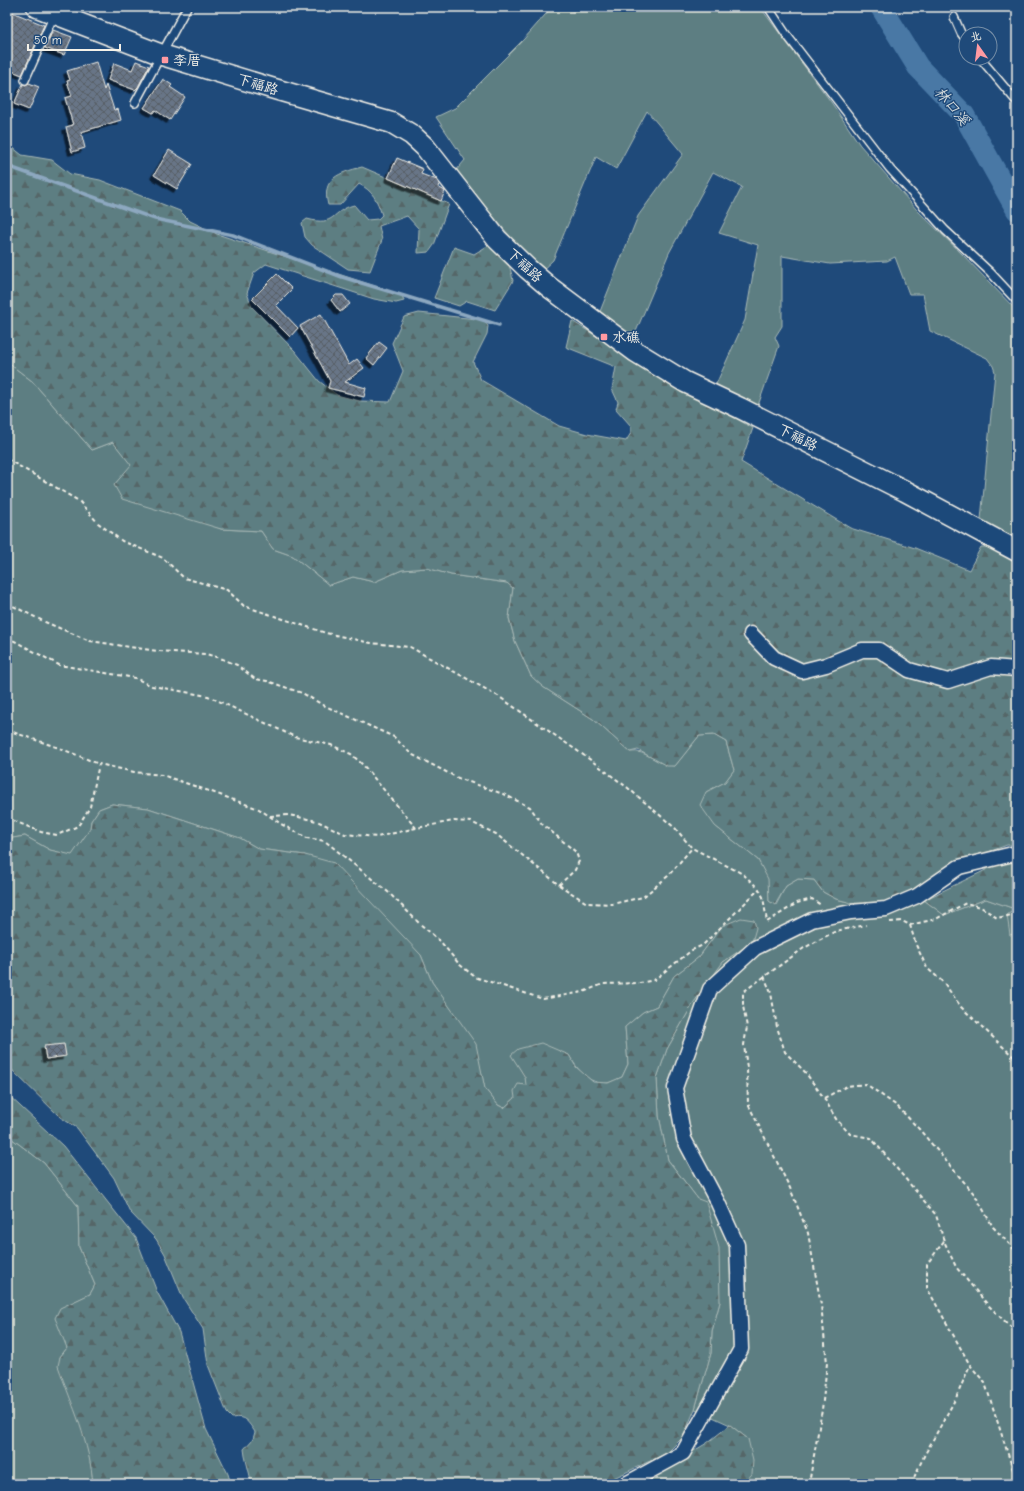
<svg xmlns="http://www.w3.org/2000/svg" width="1024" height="1491" font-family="'Comic Neue','LXGW WenKai TC',sans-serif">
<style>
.green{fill:#5d7e82;stroke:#a8b8b5}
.forest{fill:url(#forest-firs);stroke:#a8b8b5}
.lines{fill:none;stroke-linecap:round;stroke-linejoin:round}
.stream{stroke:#8da8c0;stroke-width:3.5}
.river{stroke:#4878a5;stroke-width:22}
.building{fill:url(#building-cross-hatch);stroke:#f4f1e8;filter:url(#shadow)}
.lane-casing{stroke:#f4f1e8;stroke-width:10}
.street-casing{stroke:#f4f1e8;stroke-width:17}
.secondary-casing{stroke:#f4f1e8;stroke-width:23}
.path{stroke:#f4f1e8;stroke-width:2;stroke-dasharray:4 3;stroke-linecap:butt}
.lane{stroke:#1f4a7a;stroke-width:7}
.street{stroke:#1f4a7a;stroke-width:14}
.secondary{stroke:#1f4a7a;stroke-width:20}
.poi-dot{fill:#ff9aa2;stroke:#1f4a7a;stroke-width:1.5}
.labels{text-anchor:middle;stroke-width:3;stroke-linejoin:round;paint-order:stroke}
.poi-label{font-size:14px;fill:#f4f1e8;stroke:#1f4a7a;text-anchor:start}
.street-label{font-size:14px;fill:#f4f1e8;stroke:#1f4a7a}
.water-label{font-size:15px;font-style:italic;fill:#dadfde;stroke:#1f4a7a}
</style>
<defs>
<pattern id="forest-firs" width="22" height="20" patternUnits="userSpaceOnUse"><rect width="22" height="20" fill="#5d7e82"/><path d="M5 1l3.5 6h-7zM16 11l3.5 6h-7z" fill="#546667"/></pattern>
<pattern id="building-cross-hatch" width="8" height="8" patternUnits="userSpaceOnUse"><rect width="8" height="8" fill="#687587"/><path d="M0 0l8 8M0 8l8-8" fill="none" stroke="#585e66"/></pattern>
<filter id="shadow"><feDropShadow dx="-3.5" dy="3.5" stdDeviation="0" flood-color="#0009"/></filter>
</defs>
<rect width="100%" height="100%" fill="#1f4a7a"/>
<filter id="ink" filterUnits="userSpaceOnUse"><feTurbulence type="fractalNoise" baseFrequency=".025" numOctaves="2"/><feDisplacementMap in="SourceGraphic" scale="8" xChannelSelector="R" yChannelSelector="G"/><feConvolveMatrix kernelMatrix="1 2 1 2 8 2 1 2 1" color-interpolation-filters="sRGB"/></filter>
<g filter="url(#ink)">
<!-- green -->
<g class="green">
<polygon points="552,7 565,7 573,12 576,7 760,7 831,102 860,145 917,210 963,255 1017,311 1017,548 980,530 995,372 993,366 987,358 930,331 923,294 909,294 895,257 887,261 830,264 782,256 782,326 775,337 779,346 755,414 713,391 745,320 758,245 719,233 742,187 713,172 669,253 632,341 597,319 638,216 683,154 647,111 616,169 596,157 553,260 538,274 527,256 455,172 465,160 436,117 455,108 524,39"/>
<path d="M7,362l25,19 60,69 21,-8 19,23 -18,20 107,44 40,2 12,18 20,7 36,29 24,-8 21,5 28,-12 25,-2 24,7 56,8 6,5 -4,30 6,23 16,35 12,11 50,32 37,33c17,-3 27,14 45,14l24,-30 15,-1 12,7 8,28 -9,12 -19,10 9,34 43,34 11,19v22l7,4 10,-19 12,-7 16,1 9,12 13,7 16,4 26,1 39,-13 7,9 20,15 42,-16 29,10 -5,26 7,-2v551h-274l5,-4v-41l-18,-14 -35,-16 16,-56 1,-22 8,-29 -22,-103 -30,-39 -9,-44 -2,-38 10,-29 27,-47 29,-40 29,-20 -30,-16 -23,31 -25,19 -17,30 -14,6 -18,15 3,37 -6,13c-5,2 -10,5 -15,6 -18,2 -30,-14 -38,-28h-57l13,22 2,8 -12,13 -11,10 -6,-3 -13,-16 -10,-45 -43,-62 -11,-27 -116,-100 -46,-6 -19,-11 -92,-30 -36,-4 -13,5 -8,12 -1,8 -18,27 -22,-6 -25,-14 -18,3z"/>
<path d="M7,1135l37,28 34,43 1,41 16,38 -5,9 -29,14 6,40 -7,9c12,40 30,85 33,127h-86z"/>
</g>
<!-- forest -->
<g class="forest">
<polygon points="7,143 22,155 52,160 70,174 100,180 180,211 190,221 217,234 402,295 404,301 396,303 374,299 266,264 254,273 247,293 252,307 295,351 319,381 337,395 360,401 390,402 403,371 392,343 404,317 419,313 477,319 484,320 488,326 487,334 473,362 481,380 559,426 587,434 626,441 631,433 631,426 616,409 618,402 612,389 616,367 566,347 572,321 677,386 753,428 741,462 850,528 915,548 969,570 981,547 988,547 1017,562 1017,845 1007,845 991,851 962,863 917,891 878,904 852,903 836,899 823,892 814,880 798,879 786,886 775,905 769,901 768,879 758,860 715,826 700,805 706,792 725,782 734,770 726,742 714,735 699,736 675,766 667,766 638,750 630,752 593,719 543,687 531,676 515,641 509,618 513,588 507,583 451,575 427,568 402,570 374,582 353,577 329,585 293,556 273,549 261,531 221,529 122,499 114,485 131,465 113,442 92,450 32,381 7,362"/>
<path d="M362,167l87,37 -15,41 -5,7 -11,1 1,-24 -12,-13 -28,10 3,14 -12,31 -22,-2 -36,-24 -7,-8 -3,-14 5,-4c30,8 23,-8 47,-14l13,15 11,-1 4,-4c-5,-15 -9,-24 -23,-31l-19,21h-12c-7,-27 11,-32 34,-38z"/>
<path d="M494,242c11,14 16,21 19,39l-18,29 -28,-9 -8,5 -25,-8 20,-51 20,7z"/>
<path d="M112,804l36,4 92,30 19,11 46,6 29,8 87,92 11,27 44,62 9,45 13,16 6,3 11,-10 -1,-7 4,-7 8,1 -1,-8 -14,-22 7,-6 23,-6 28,12 7,12 17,15 15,1 14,-6 6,-13 -3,-37 18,-15 14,-6 17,-30 25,-19 23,-31 19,-8 13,2 2,8 -4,14 -29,20 -29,40 -27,47 -10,29 2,38 9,44 30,39 8,3 13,46 1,54 -8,29 -1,22 -16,56 -12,28 -16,16 -66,31h-349l-7,-28 -1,-7 9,-10 2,-7c-7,-10 -10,-17 -23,-14l-5,-5 -19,-48 -5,-36 -20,-31 -18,-44 -9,-15 -26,-27 -16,-34 -37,-50 -17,-11 -53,-52v-226l18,-3 25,14 22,5 18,-26 1,-8 8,-12z"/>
<polygon points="1017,861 1017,933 1010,935 1007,915 1015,909 986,899 944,915 924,900 998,864"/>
<path d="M7,1094l56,52 73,92 21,54 22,40 27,97 22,45 3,10h-138c-3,-41 -21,-79 -35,-118l2,-9 7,-9 -12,-30 5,-10 30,-14 5,-9 -16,-38 -1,-41 -34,-43 -37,-28z"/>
<polygon points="730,1425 748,1439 753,1460 752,1474 743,1484 638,1484 707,1443"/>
</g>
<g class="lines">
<!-- stream -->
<polyline class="stream" points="7,166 155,219 233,235 342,277 499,325"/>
<!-- river -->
<polyline class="river" points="881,7 918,67 964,115 1017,210"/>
</g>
<!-- building -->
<g class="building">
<polygon points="7,10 44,25 22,75 7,69"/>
<polygon points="53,30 72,37 64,55 45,48"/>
<polygon points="136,61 149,66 138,87 135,90 108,80 114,63 132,70"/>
<polygon points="96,62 104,90 106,85 114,110 118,109 121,120 81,132 85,148 72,152 66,127 73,125 65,98 72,96 67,81 70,80 67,71"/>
<polygon points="163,79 172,85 170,87 185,97 170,120 155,110 153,113 144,108"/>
<polygon points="29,83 39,87 29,110 14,104 23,84 26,85"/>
<polygon points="169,150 192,164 177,189 154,175"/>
<polygon points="397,158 423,169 421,174 437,180 439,184 438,187 445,191 441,201 388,178"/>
<polygon points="277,274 292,289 276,305 298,328 290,337 252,299"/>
<polygon points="336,295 343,295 350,304 340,312 331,300"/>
<polygon points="321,314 349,365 357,359 364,368 345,382 366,388 364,397 328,388 330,381 300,326"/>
<polygon points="379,342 387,348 374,365 366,358"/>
<polygon points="64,1044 66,1056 46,1059 44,1046"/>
</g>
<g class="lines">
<!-- lane casing -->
<g class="lane-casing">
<g id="lane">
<polyline points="768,7 786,34 890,169 945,230 990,272 1017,301"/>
<polyline points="954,17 961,33 966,40"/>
<polyline points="980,58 1017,102"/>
<polyline points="25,80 54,15"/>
<polyline points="135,103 187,7"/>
</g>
</g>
<!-- street casing -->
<g class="street-casing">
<g id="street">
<polyline points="751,634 774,658 802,671 826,665 862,650 879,650 909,670 948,681 991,667 1017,669"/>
<polyline points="626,1484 683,1453 741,1349 737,1245 718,1203 684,1139 675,1088 710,989 755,948 812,920 851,912 886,909 917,896 959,867 1017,853"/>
</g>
</g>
<!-- secondary casing -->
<g class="secondary-casing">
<polyline id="secondary" points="37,7 162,55 271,88 392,123 412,135 425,147 497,239 528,269 549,287 636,352 685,382 740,408 905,491 1017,551"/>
</g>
<!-- path -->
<g class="path">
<polyline points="7,459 79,501 98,523 122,541 163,558 184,578 227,590 244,606 326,633 371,643 410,647 498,696 592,761 628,788 675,828 692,848 743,874 759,889 763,897 767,922 797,903 812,899 821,905"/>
<polyline points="7,603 45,622 90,641 157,651 206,654 220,658 237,665 255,679 267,681 302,693 323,705 394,737 411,754 458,778 503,794 530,807 542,824 576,852 579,861 575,870 559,885"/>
<polyline points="7,637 59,665 135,678 152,686 208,696 295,737 331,745 351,754 363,765 416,828"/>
<polyline points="7,730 62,749 99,764"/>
<polyline points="270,816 289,815 317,821 345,834 377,837 416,828 454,821 471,822 496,834 559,885 587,903 612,904 643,897 668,876 692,848"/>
<polyline points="7,818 41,832 57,835 78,826 90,807 99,764 134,772 162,775 209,791 259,809 281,824 307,838 325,841 388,892 419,923 440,941 459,964 475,977 543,999 583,992 603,984 640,983 654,980 692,950 703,945 759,889"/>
<polyline points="890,922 902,921 910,925 936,919 966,903 981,907 997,918 1017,914"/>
<polyline points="910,925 916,945 927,968 944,983 961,1007 1017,1060"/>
<polyline points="764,976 771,993 777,1027 785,1052 805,1072 824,1098 836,1119 850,1134 871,1138 936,1215 944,1241 956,1267 988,1305 1017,1333"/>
<polyline points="824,1098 847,1086 866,1084 897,1106 919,1129 975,1195 993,1227 1017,1252"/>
<polyline points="944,1241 927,1264 927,1288 970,1365 985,1383 1017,1482"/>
<polyline points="807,1484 810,1478 822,1410 827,1363 821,1305 808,1233 790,1188 748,1104 747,1068 744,1045 747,1027 743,1006 743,992 804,948 836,931 866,925"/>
<polyline points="911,1484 924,1456 956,1398 970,1365"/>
</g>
<!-- lane -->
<use href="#lane" class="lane"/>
<!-- street -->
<use href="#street" class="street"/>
<!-- secondary -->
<use href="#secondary" class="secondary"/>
</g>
</g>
<!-- markers -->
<g class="poi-dot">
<rect x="161" y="56" width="8" height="8" rx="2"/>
<rect x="600" y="333" width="8" height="8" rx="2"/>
</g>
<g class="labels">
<!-- poi labels -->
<g class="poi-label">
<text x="173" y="65">李厝</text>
<text x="612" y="342">水礁</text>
</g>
<!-- street labels -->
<g class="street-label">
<text transform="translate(258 84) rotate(17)" y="5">下福路</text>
<text transform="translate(525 265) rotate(43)" y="5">下福路</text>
<text transform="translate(798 437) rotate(27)" y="5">下福路</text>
</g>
<!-- water labels -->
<g class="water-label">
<text transform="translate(952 106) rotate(50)" y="5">林口溪</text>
</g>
</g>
<!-- margin -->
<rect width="1024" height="1491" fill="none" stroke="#1f4a7a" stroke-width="24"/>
<rect x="12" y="12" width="1000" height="1467" fill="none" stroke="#f4f1e8" stroke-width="1.5" filter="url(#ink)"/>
<!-- north arrow -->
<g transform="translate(978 46) rotate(346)"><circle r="19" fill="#1f4a7a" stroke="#748da6"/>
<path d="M0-3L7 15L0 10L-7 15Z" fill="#ff9aa2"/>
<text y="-6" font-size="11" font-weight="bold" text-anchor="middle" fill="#f4f1e8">北</text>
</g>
<!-- scale -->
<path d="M28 44v6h92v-6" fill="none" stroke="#f4f1e8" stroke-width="2"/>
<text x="34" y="44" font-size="12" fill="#f4f1e8" stroke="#1f4a7a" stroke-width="3" paint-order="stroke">50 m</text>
</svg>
